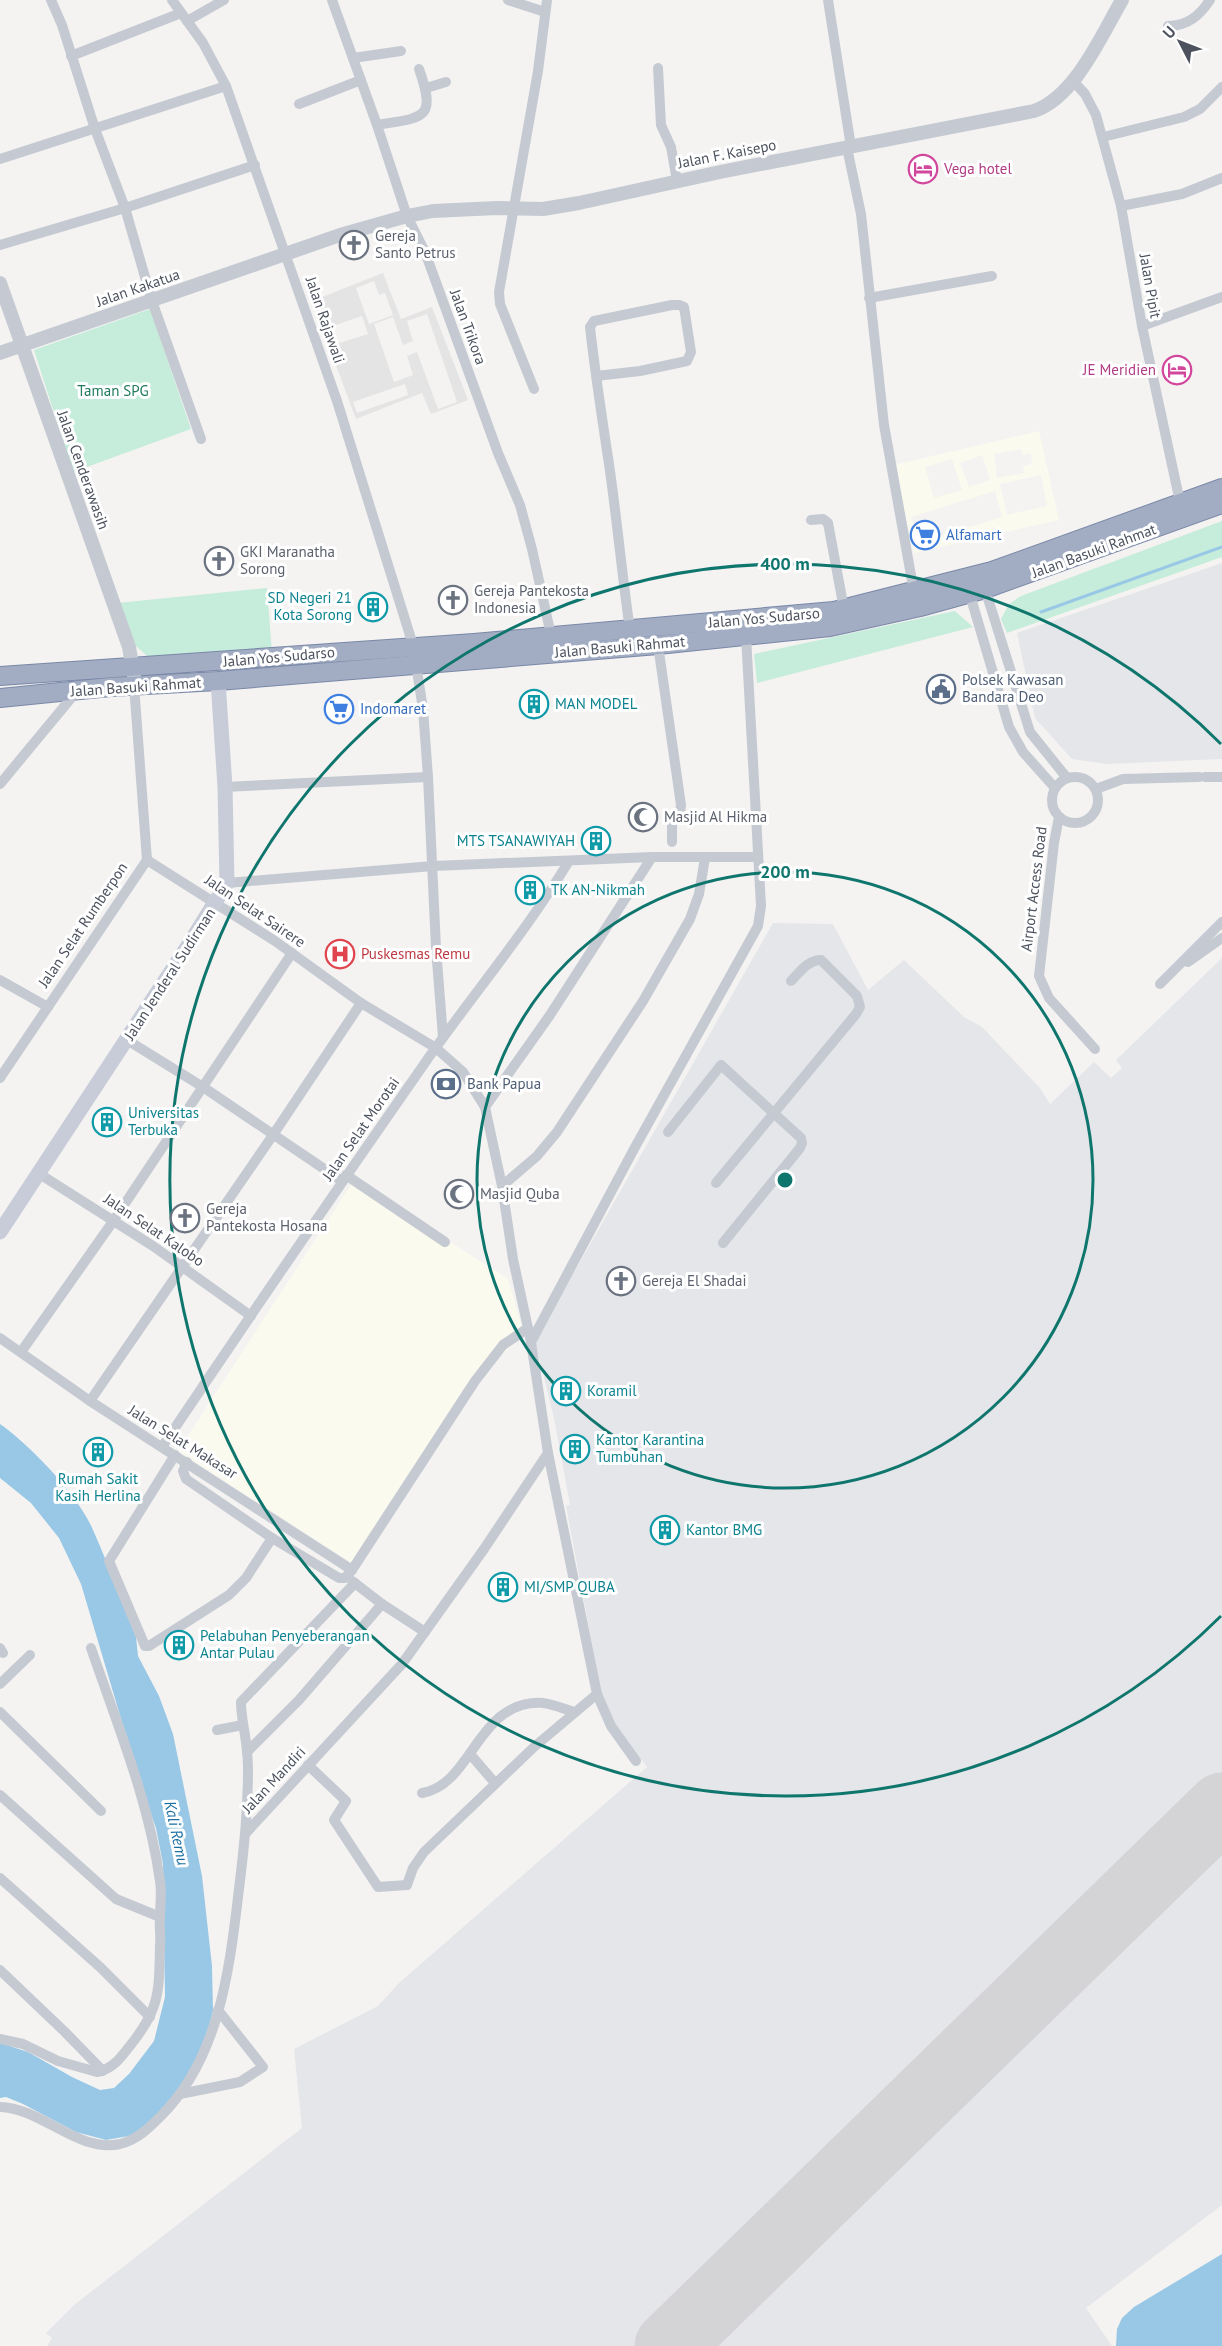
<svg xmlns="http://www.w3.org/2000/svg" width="1222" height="2346" font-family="'PT Sans',sans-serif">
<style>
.commercial{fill:#fbfaef;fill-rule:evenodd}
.education{fill:#e5e4e4;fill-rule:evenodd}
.airport{fill:#e5e6e9}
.green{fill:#c6ecdb}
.water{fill:#98c8e5}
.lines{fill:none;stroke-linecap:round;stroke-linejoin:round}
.stream{stroke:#98c8e5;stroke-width:3}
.runway{stroke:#d4d4d7;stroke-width:69}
.trunk-casing{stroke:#7a88a7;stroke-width:20}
.minor{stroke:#c5cad2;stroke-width:10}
.tertiary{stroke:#c5cad2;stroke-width:14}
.secondary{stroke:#c7ccd8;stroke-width:15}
.trunk{stroke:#a2adc4;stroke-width:18}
.ring{fill:none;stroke:#0f766e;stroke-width:3}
.labels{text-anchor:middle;stroke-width:6;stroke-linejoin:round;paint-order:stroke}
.street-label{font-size:15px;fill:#4c525e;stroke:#fff}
.hotel-label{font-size:15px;fill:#b23c85;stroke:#fff;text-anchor:start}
.worship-label{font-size:15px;fill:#5b616d;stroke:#fff;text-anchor:start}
.park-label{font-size:15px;fill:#217a5d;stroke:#fff}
.shop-label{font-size:15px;fill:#366cbe;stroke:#fff;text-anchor:start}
.culture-label{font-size:15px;fill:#0d838f;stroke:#fff;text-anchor:start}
.service-label{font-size:15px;fill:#4e5e75;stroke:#fff;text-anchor:start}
.health-label{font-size:15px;fill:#be3a42;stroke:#fff;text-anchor:start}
.water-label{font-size:16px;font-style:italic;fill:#1b6fa2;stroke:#fff}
.centre{fill:#0f766e;stroke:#fff;stroke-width:3}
.ring-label{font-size:18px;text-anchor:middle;font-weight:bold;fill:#0f766e;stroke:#fff;stroke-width:6;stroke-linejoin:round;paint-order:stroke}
</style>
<rect width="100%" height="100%" fill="#f4f3f2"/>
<!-- commercial -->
<g class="commercial">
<path d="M1039,431l20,89 -145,33 -20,-88zM1021,449l2,6 8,-2 1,11 -9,2 1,7 -27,5 -3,-24zM982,455l8,25 -21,7 -9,-24zM952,459l10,31 -28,8 -9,-31zM1041,475l6,31 -40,9 -7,-31zM995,491l7,26 -83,25 -8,-25z"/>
<polygon points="354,1180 508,1279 524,1335 490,1366 358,1567 178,1451"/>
</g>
<!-- education -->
<path class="education" d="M383,273l18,46 31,-12 36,93 -37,14 -9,-21 -66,26 -44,-118zM374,281l5,14 6,-2 8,22 -24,9 -13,-36zM427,314l30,88 -19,7 -21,-57 -10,4 6,19 -19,7 -20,-58 19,-7 10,28 10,-4 -6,-20zM362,316l6,18 -35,11 -6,-17zM405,384l3,11 -51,18 -4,-11z"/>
<!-- airport -->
<g class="airport">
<polygon points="1222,563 1222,759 1107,764 1072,759 1035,718 1017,633"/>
<polygon points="773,923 833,924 868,990 904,960 964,1017 982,1027 1040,1088 1050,1104 1094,1062 1111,1078 1122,1068 1116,1060 1222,958 1222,2205 1086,2308 1112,2346 47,2346 52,2338 46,2333 74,2305 302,2128 294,2049 378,2006 399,1983 647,1767 615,1726 601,1692 566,1506 570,1505 554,1418 535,1341"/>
</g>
<!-- green -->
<g class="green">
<polygon points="150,309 191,429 73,472 34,350"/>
<polygon points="1222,521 1222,557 1007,633 1001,619 1009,604 1021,596"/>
<polygon points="267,588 272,653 154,662 129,640 117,603"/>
<polygon points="955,611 973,627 757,683 754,654"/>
</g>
<!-- water -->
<g class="water">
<path d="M0,1424c30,21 79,72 93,106 16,36 29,72 43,107l2,19 21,40 14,38 29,142 10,90 1,45 -9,33 -18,37 -27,33 -24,21 -29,5 -30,-8 -53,-28 -17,-7 -6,1v-55l28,9 44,25 28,13 14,-2 15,-14 25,-33 11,-44 -2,-133 -7,-36 -15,-42 -60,-202 -22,-46 -28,-35 -31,-25z"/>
<polygon points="1222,2254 1222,2346 1116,2346 1117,2329 1122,2318 1134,2307"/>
</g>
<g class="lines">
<!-- stream -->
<polyline class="stream" points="1041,612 1222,547"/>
<!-- runway -->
<polyline class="runway" points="669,2346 1222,1807"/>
<!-- trunk casing -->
<g class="trunk-casing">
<g id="trunk">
<polyline points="0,676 474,643 834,611 992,571 1222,488"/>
<polyline points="0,698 110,687 218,681 658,645 830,627 920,607 985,589 1222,504"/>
</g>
</g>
<!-- minor -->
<g class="minor">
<polyline points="51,0 62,25 95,129 125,208 152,301 201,439"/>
<polyline points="172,0 203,43 226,86 337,401 413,645 423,709 428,777 436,948 443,1037"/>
<polyline points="332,0 377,125 407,216 425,252 498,453 520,505 532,549 551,635"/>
<polyline points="508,0 545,12"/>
<polyline points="828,0 851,147"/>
<polyline points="187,21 224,0"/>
<path d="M1168,26c20,0 32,-11 42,-26"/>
<polyline points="71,56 181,13"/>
<polyline points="353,58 401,51"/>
<polyline points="658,68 661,125 671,147 677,181"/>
<polyline points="1074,82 1085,94 1096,115 1121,206 1142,326 1180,502"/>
<polyline points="426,88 446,82"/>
<polyline points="299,104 361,80"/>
<path d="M377,125c47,-8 60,-5 42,-56"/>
<polyline points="1103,137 1184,117 1200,109 1222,87"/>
<polyline points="847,148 861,214 884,425 914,592"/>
<polyline points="0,159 226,86"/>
<polyline points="1121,206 1182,194 1222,178"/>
<polyline points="0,245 125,208 255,165"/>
<polyline points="869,298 992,276"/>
<polyline points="1142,326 1222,297"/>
<path d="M596,376l44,-5 47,-10 4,-9 -7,-45 -5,-2h-7l-68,14 -10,2 -4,6c5,46 12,91 19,137 8,55 13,111 21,166"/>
<polyline points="534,389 500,304 499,292 538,71 547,0"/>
<polyline points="811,520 823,519 828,523 844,609"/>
<polyline points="984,586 1030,732 1067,778"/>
<polyline points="968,588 1009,727 1023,752 1055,788"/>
<polyline points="658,645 681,805 680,814 672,821 672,842"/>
<polyline points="1205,777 1222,777"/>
<circle cx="1075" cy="800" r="23"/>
<polyline points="0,784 77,691"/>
<polyline points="225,787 428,777"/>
<polyline points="1096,789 1123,779 1199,777"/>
<polyline points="1059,817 1054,843 1039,976 1049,998 1095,1049"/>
<polyline points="147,860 275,941 361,1003 436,1048 463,1072 485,1107 502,1186 513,1259 531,1342 548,1453 597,1694 611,1726 636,1761"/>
<polyline points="227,883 433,866 652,857 758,857"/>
<polyline points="1188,962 1222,938"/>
<polyline points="0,980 48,1007"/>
<polyline points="1160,984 1222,922"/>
<polyline points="127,1040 203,1087 342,1181"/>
<polyline points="0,1078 147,860 134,685"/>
<polyline points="485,1107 550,1015 652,857"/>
<polyline points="668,1132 721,1065 801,1138 802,1143 800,1148 723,1243"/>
<polyline points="38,1173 153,1246 251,1316"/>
<polyline points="346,1175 445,1242"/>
<path d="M716,1183l140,-169 4,-7 -3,-11 -36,-36c-13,0 -21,12 -30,21"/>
<polyline points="502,1186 537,1156 557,1132 643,1001 690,919 699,894 705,858"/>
<polyline points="0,1338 90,1401 352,1570"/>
<polyline points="531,1342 634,1149 758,926 761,906 746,636"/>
<polyline points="21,1352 114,1220 292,953"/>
<polyline points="90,1401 273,1135 361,1003"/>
<path d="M162,1447c88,-131 177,-261 267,-390 47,-66 98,-127 140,-196"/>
<polyline points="175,1455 109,1561 145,1646 149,1646 229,1595 246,1578 272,1538"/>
<polyline points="187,1462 183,1471 186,1479 272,1538 339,1578 345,1578 352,1570 475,1381 503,1345 528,1328"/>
<polyline points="352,1581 382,1604 425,1632"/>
<polyline points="0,1648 3,1653"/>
<path d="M91,1648c26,76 58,153 69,233 2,12 0,24 0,36"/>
<polyline points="0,1684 30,1655"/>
<polyline points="0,1712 101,1811"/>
<polyline points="217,1730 243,1725"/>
<polyline points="247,1752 299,1700 382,1604"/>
<polyline points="470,1754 495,1783"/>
<polyline points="308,1765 346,1801 334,1820 378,1887 407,1885 413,1868 424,1852 534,1747 597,1694"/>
<path d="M422,1793c51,-8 55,-94 121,-90 10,1 21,6 31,9"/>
<path d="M0,1795l116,104 44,18c-1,10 1,19 0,28 -1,48 0,64 -31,102 -9,12 -17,22 -32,25l-39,-11 -35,-17 -23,-5"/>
<polyline points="245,1834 402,1664 484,1549 548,1453"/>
<polyline points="0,1878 100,1967 150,2017"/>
<polyline points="0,1970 64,2031 103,2071"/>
<polyline points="180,2094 240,2082 263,2067 218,2010"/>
<path d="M0,2107c42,1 77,46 120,37 17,-4 29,-16 41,-28 57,-57 68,-142 77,-219 4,-32 8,-63 9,-95 1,-17 2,-34 0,-50 -1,-17 -6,-33 -6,-50l114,-119"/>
</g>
<!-- tertiary -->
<g class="tertiary">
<polyline points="0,283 129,647 134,676"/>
<path d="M0,353l340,-118 67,-19 26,-5 64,-3 46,1 36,-6 141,-31 314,-61c41,-14 67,-75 88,-111"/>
</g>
<!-- secondary -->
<polyline class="secondary" points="0,1232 191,941 227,883 225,787 218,681"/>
<!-- trunk -->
<use href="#trunk" class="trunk"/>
</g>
<!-- distance rings -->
<g class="ring">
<circle cx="785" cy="1180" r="308"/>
<path d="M1221 1616A616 616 0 1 1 1221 744"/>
</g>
<!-- icons -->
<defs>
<g id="hotel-ring" transform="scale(1.5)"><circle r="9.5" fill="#fff" stroke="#d1479c" stroke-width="1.5"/><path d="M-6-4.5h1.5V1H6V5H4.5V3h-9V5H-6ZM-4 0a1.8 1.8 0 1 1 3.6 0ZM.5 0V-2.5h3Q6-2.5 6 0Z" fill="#d1479c"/></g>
<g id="church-ring" transform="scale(1.5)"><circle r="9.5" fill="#fff" stroke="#6b7280" stroke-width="1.5"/><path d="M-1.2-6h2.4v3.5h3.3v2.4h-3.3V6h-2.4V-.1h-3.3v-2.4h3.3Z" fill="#6b7280"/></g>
<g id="supermarket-ring" transform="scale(1.5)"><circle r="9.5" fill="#fff" stroke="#3f7fe0" stroke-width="1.5"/><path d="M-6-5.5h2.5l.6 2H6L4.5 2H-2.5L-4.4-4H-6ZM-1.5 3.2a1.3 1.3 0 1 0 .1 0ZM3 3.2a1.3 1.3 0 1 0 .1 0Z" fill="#3f7fe0"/></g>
<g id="building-ring" transform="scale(1.5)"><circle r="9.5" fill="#fff" stroke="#0f9aa8" stroke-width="1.5"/><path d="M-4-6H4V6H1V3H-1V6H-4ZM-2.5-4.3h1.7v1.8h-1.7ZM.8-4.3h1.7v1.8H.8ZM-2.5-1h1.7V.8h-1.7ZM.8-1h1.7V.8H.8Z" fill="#0f9aa8"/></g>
<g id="civic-ring" transform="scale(1.5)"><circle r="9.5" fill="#fff" stroke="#5c6f8a" stroke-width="1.5"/><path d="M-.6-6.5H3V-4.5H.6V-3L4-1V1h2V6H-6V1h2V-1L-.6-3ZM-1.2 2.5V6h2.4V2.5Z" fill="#5c6f8a"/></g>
<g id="mosque-ring" transform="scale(1.5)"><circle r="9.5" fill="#fff" stroke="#6b7280" stroke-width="1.5"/><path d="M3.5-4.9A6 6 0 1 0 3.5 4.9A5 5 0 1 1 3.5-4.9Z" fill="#6b7280"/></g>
<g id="hospital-ring" transform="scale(1.5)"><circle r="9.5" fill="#fff" stroke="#e0444e" stroke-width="1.5"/><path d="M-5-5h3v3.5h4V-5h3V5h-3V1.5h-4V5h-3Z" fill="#e0444e"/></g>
<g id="bank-ring" transform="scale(1.5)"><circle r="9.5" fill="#fff" stroke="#5c6f8a" stroke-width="1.5"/><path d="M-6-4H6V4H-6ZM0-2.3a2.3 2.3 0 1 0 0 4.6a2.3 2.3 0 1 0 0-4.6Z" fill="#5c6f8a"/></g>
</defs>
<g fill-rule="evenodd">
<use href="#hotel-ring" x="923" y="169"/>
<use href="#church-ring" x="354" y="245"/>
<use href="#hotel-ring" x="1177" y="370"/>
<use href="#supermarket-ring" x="925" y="535"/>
<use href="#church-ring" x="219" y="561"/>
<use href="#church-ring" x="453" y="600"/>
<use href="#building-ring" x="373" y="607"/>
<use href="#civic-ring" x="941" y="689"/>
<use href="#building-ring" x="534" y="704"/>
<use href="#supermarket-ring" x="339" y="709"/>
<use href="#mosque-ring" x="643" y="817"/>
<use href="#building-ring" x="596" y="841"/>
<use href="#building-ring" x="530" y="890"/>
<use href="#hospital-ring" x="340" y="954"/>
<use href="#bank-ring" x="446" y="1084"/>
<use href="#building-ring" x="107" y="1122"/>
<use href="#mosque-ring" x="459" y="1194"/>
<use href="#church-ring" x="185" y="1218"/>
<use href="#church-ring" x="621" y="1281"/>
<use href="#building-ring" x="566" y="1391"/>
<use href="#building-ring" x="575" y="1449"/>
<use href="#building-ring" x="98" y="1452"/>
<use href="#building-ring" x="665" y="1530"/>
<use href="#building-ring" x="503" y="1587"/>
<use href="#building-ring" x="179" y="1645"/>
</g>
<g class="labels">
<!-- street labels -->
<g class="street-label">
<text transform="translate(727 154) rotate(-11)" y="5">Jalan F. Kaisepo</text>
<text transform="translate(1150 286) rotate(80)" y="5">Jalan Pipit</text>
<text transform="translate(138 288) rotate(-19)" y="5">Jalan Kakatua</text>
<text transform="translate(325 320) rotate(71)" y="5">Jalan Rajawali</text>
<text transform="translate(468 327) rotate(70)" y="5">Jalan Trikora</text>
<text transform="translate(83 470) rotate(70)" y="5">Jalan Cenderawasih</text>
<text transform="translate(1094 551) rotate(-20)" y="5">Jalan Basuki Rahmat</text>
<text transform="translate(764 618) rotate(-5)" y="5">Jalan Yos Sudarso</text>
<text transform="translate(620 647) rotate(-5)" y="5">Jalan Basuki Rahmat</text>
<text transform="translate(279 657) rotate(-5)" y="5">Jalan Yos Sudarso</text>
<text transform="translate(136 687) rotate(-4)" y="5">Jalan Basuki Rahmat</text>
<text transform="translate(1034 889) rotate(-83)" y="5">Airport Access Road</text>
<text transform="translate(255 911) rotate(34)" y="5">Jalan Selat Sairere</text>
<text transform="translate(83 925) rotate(-56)" y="5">Jalan Selat Rumberpon</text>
<text transform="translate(170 974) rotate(-57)" y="5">Jalan Jenderal Sudirman</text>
<text transform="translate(361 1129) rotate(-55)" y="5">Jalan Selat Morotai</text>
<text transform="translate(154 1230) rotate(34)" y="5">Jalan Selat Kalobo</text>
<text transform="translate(183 1442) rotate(32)" y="5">Jalan Selat Makasar</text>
<text transform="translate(274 1780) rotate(-47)" y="5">Jalan Mandiri</text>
</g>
<!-- hotel labels -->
<g class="hotel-label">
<text x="944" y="174">Vega hotel</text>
<text x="1156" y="375" text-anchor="end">JE Meridien</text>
</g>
<!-- worship labels -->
<g class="worship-label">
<text x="375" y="241">Gereja<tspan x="375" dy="17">Santo Petrus</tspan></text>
<text x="240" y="557">GKI Maranatha<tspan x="240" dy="17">Sorong</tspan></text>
<text x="474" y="596">Gereja Pantekosta<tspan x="474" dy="17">Indonesia</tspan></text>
<text x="664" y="822">Masjid Al Hikma</text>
<text x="480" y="1199">Masjid Quba</text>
<text x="206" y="1214">Gereja<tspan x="206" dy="17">Pantekosta Hosana</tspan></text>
<text x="642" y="1286">Gereja El Shadai</text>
</g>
<!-- park labels -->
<g class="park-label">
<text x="113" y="396">Taman SPG</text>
</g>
<!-- shop labels -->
<g class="shop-label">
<text x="946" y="540">Alfamart</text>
<text x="360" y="714">Indomaret</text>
</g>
<!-- culture labels -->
<g class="culture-label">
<text x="352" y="603" text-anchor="end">SD Negeri 21<tspan x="352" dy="17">Kota Sorong</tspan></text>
<text x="555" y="709">MAN MODEL</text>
<text x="575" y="846" text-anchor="end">MTS TSANAWIYAH</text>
<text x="551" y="895">TK AN-Nikmah</text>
<text x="128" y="1118">Universitas<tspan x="128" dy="17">Terbuka</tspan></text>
<text x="587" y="1396">Koramil</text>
<text x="596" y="1445">Kantor Karantina<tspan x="596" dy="17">Tumbuhan</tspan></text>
<text x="98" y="1484" text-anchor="middle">Rumah Sakit<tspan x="98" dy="17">Kasih Herlina</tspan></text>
<text x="686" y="1535">Kantor BMG</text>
<text x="524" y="1592">MI/SMP QUBA</text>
<text x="200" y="1641">Pelabuhan Penyeberangan<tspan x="200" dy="17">Antar Pulau</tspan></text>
</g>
<!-- service labels -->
<g class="service-label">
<text x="962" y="685">Polsek Kawasan<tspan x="962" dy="17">Bandara Deo</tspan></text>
<text x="467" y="1089">Bank Papua</text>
</g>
<!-- health labels -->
<g class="health-label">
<text x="361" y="959">Puskesmas Remu</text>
</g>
<!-- water labels -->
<g class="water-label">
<text transform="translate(177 1833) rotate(78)" y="6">Kali Remu</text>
</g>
</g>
<circle cx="785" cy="1180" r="9" class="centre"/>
<g class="ring-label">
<text x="785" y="570">400 m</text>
<text x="785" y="878">200 m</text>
</g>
<!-- north arrow -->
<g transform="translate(1180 42) rotate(312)" stroke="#ffffff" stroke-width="4.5" paint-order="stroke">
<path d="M0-4.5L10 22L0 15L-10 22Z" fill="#4c525e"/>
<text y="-9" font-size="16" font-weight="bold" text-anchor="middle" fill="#4c525e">U</text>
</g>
</svg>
